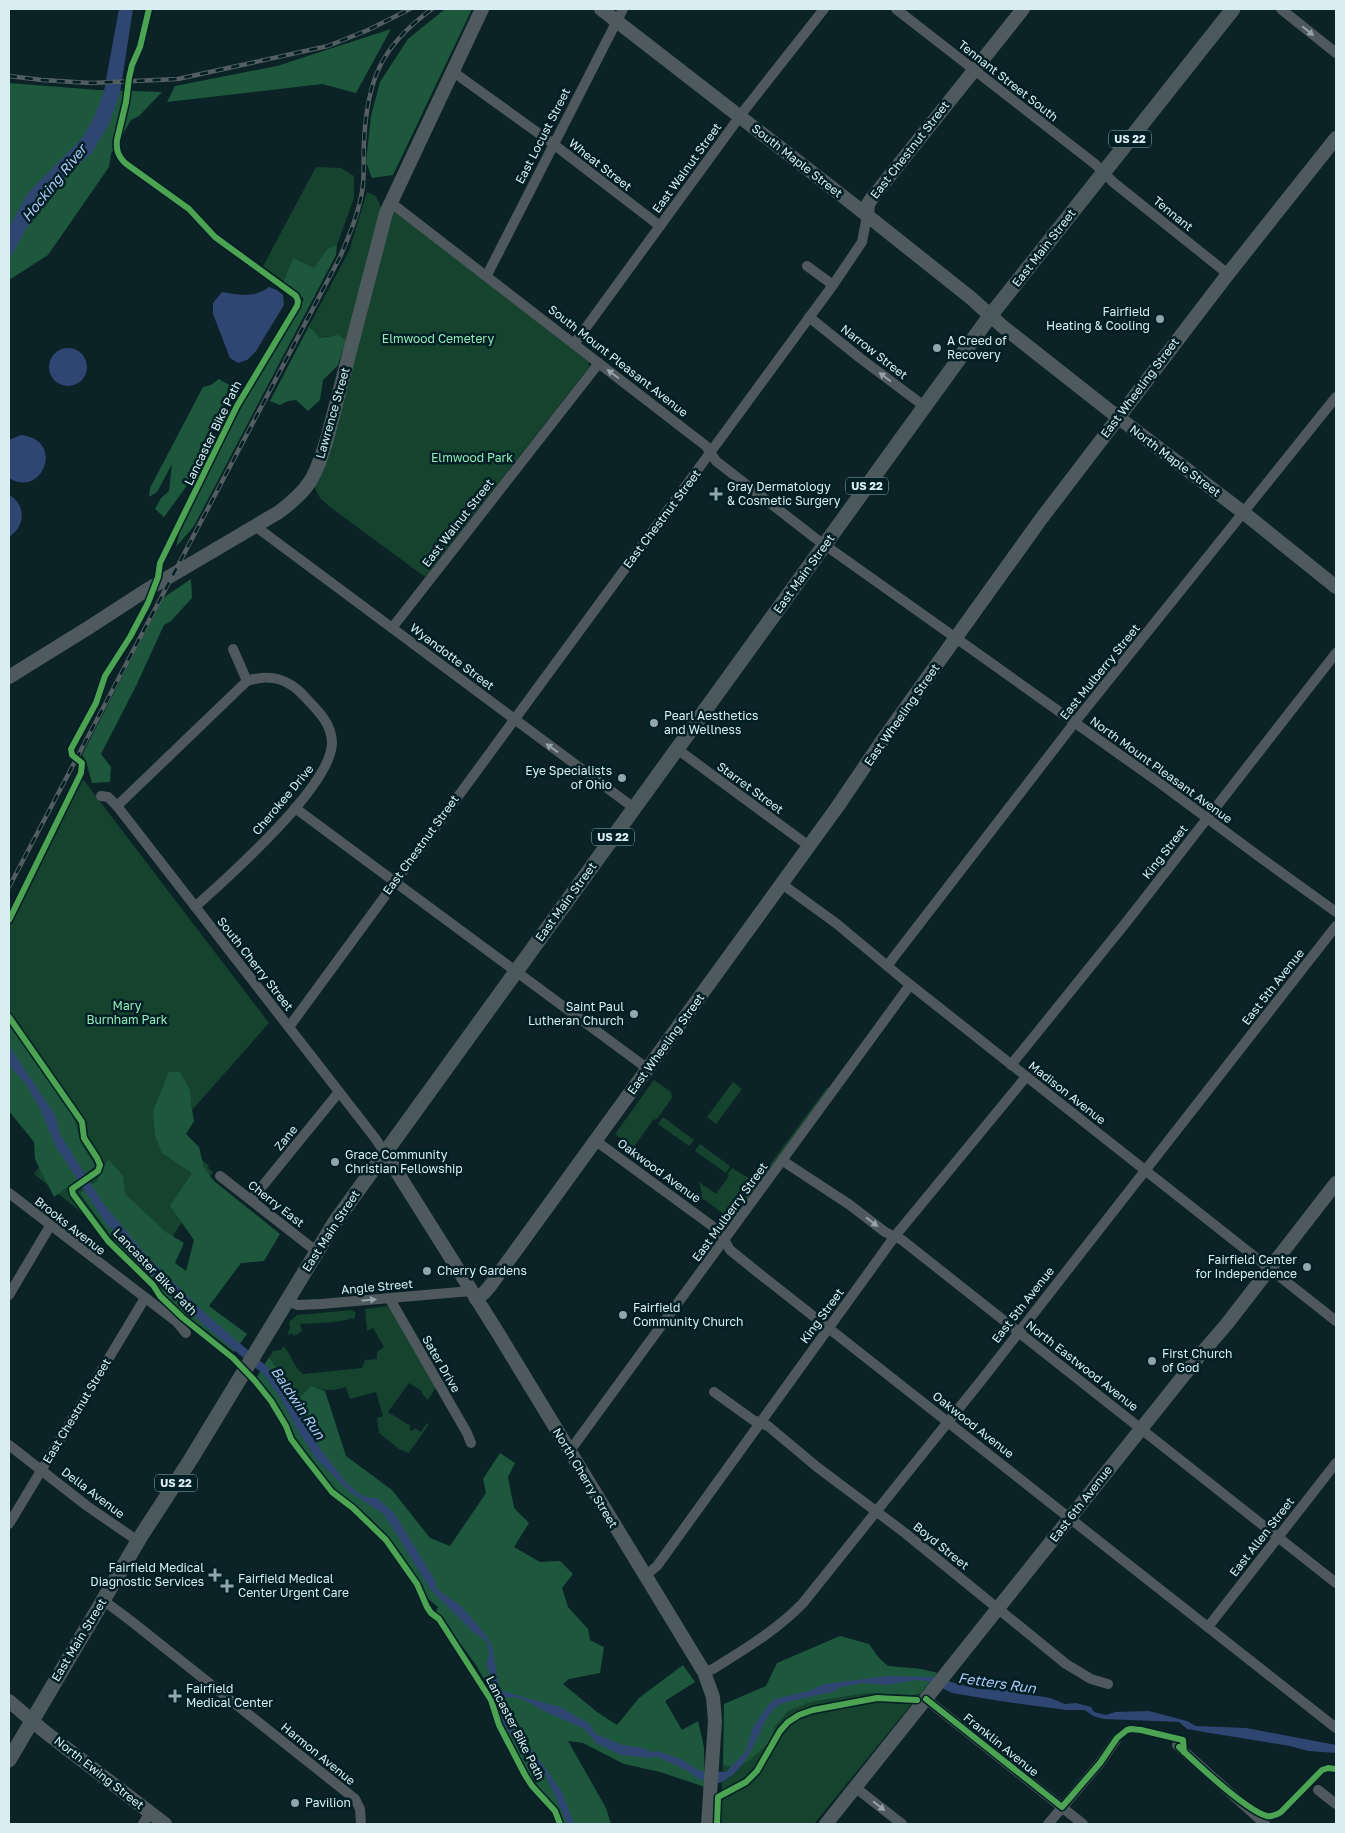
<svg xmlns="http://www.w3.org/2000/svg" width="1345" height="1833" font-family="'Golos Text',sans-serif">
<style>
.green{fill:#15432e}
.forest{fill:#1d583c}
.water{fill:#2f4672}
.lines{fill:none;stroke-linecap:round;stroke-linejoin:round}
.street{stroke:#4f585c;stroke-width:10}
.secondary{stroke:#4e5a5e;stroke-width:14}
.primary{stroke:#4b595d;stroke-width:15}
.rail-casing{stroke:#525e61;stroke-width:4.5}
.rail{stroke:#011f25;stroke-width:2.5;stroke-dasharray:8;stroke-linecap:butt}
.cycleway-casing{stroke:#011f25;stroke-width:9}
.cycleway{stroke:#4ca352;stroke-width:6}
.oneway{fill:#94a3a7}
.poi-dot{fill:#91a7ab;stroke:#011f25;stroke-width:2}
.labels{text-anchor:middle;stroke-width:5;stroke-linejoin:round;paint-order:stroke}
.shield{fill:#011f25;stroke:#98b0b4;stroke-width:1}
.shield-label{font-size:11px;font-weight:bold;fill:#d9eef2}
.street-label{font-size:12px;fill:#d9eef2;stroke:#011f25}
.poi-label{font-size:12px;fill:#d9eef2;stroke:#011f25;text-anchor:start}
.park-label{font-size:12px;fill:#91edb8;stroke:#011f25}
.water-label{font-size:14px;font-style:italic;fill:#b1c8f5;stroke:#011f25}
</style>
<rect width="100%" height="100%" fill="#0b2226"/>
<!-- green -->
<g class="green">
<polygon points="316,167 341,168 354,176 354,198 337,245 328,248 314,269 293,258 283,282 262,268"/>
<polygon points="367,192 376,196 381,207 346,340 329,336 320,338 309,326 349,251"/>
<polygon points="394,212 396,212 589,362 588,364 590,366 425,577 330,507 320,498 315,488 389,221"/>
<polygon points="82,778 269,1023 171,1134 209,1166 208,1168 213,1172 152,1270 34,1174 52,1150 9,1031 9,913"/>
<polygon points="654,1080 671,1092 672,1098 657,1119 653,1120 633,1148 615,1134"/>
<polygon points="733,1082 742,1089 716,1124 707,1117"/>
<polygon points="828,1086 828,1089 728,1227 726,1224"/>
<polygon points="663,1117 694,1140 689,1146 658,1124"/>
<polygon points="700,1144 730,1166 726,1173 695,1151"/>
<polygon points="732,1168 755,1182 729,1218 701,1197 702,1195 699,1182 716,1194 729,1176 727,1174"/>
<path d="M389,1306l47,81 -8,13 -6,-6v-3l-13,-8 -21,29 23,14 -2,3 3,2 3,-3 6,4 6,-9 2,1 -20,29 -10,-4 -20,-16 -2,-15 6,-2 -7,-24 -26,7 -4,-12c-14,4 -21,4 -35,-1l-14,16 -28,-44 4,-7 8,-1 2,-4c9,8 10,21 20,28l59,-6 3,-8 12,-1v-7l7,-5 -11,-19 -6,3 -2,-22z"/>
<path d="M352,1310l4,3 -2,6 -3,-1c-8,5 -39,5 -51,6l2,7 -8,5 -2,-3 -5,3 3,-8 -1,-6 8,-7z"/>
<polygon points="888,1666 921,1669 937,1673 814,1824 720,1824 723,1758 774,1699"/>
</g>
<!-- forest -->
<g class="forest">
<polygon points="445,9 472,9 393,175 372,178 366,162 371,116 380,82 408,39"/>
<polygon points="391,29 356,93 322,84 167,102 175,86 277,66"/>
<polygon points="9,83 99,90 162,92 139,116 131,120 111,154 109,167 48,255 9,280"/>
<polygon points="337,245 336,255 194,526 176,547 183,518 249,392 304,299 283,282 293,258 314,268 328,248"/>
<polygon points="309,326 320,338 338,335 346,340 338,365 323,380 320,400 308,411 296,400 288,401 280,405 270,401"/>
<polygon points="219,379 231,386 231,398 186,487 164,517 155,509 161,498 169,491 172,464 157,492 149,497 150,488 203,387 211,385"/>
<polygon points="191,579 192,598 171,621 164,625 136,686 101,754 111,767 110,782 92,783 86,761 82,755 163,598"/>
<polygon points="9,1025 73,1116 81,1143 95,1166 54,1197 35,1159 34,1142 9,1111"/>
<polygon points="169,1072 180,1072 190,1090 191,1104 194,1121 186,1134 199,1147 204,1168 214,1181 280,1234 264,1261 241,1263 209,1306 247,1334 234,1352 171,1304 148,1274 124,1253 80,1193 97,1181 108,1159 123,1176 125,1194 166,1232 184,1243 175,1263 186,1271 194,1240 170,1206 192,1173 162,1153 155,1136 153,1111"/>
<polygon points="269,1357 297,1401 311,1386 325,1391 346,1456 392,1490 430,1538 450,1546 486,1493 483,1479 500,1453 515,1463 508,1477 514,1508 529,1523 514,1547 540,1562 560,1561 573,1574 562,1588 568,1607 588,1629 590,1640 604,1647 600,1673 569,1679 563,1684 597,1712 617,1725 639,1698 683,1665 695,1682 665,1701 682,1730 698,1721 704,1747 705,1787 660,1772 624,1764 583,1743 568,1741 606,1808 611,1824 563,1824 561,1817 523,1767 516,1748 507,1739 499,1719 490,1690 476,1665 436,1611 438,1607 425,1596 397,1548 370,1518 329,1486 293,1436 278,1408 257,1377"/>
<polygon points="840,1636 869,1644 879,1658 888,1666 921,1669 937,1673 921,1693 914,1695 866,1693 810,1702 788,1711 775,1726 771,1741 750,1760 734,1769 723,1764 724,1704 766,1686 777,1663"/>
</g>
<!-- water -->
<g class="water">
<polygon points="119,9 133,9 120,93 109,124 91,154 67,173 36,211 9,260 9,228 27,194 83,137 95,115 104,91"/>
<path d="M269,287l8,3 6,5 1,10 -28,46 -9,9 -9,3 -8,-5 -17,-44v-11l9,-11c18,3 32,6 47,-5z"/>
<circle cx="68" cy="367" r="19"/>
<path d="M21,435c45,5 21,64 -12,43v-38z"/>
<path d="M9,495c18,10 16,32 0,42z"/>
<path d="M9,1046l46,69 5,19 42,68 46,55 59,58 66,57 20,28 26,47 27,35 12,11 11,5h8l18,16 41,68 1,7 24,17 25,29 6,11 7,40 3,5 58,16 28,16 8,11 27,11 20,3 9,4 5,-1 24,8 19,12 26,1 20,-21 7,-24 15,-22 7,-6 37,-9 12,-6 64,-8 44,1 46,12 27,1 45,8 15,6 11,-1 15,4 3,5 12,3 9,-3 34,-1 38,10 9,5 50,2 90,17v8l-28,-2 -18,-5 -80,-13 -23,-4 -8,-7 -75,-3 -11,-3 -8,-6h-19l-66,-9 -48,-8 -24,-12 -12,-1 -29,5 -24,-2 -26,5 -1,3c-13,4 -51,9 -60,16 -5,4 -10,13 -13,19 -10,21 -20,46 -43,57l-22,-4 -8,-7 -34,-16 -7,2 -28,-3 -25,-12 -11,-14 -39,-17 -24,-13 -9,-2 -9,1 -1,4 6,20 4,7 21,23 28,40 12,32h-6l-25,-54 -33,-37 -7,-10 -3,-19 -14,-40 3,-8 -2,-14 -16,-12 -40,-40 -47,-76 -33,-21 -34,-33 -19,-29 -18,-34 -17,-23 -59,-49 -57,-55 -42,-48 -49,-75 -15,-36 -15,-27 -17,-19z"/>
</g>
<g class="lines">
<!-- street -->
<g class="street">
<polyline points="896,9 1095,164 1113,182 1228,274"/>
<polyline points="1281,9 1336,53"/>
<polyline points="452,71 552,143 660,226"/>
<polyline points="390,202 706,446 716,461 815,538 1157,781 1261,858 1336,912"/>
<polyline points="807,266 833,285"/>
<polyline points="487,275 623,9"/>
<polyline points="809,317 860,358 924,406"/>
<polyline points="574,344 746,108 824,9"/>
<polyline points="255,526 634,808"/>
<polyline points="392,628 599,363"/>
<polyline points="233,649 247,681"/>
<polyline points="677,749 809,846"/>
<polyline points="101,796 108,797 117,806 375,1138 385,1153"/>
<path d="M117,806l130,-125c24,-8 42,-2 58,16 12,13 26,25 27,45 1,43 -104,135 -137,165"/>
<polyline points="295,808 648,1069"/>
<polyline points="782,884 837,924 903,979 1336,1321"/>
<polyline points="887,966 1075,722 1336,397"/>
<polyline points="289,1027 833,285 862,242 867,216"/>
<polyline points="1011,1065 1128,920 1336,653"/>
<polyline points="596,1141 719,1231 730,1250 756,1271 1336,1728"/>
<polyline points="783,1161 850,1205 885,1232 902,1240 1336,1583"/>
<polyline points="220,1176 316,1251"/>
<polyline points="9,1193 177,1322 186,1333"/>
<polyline points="251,1200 339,1092"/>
<polyline points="9,1295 50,1226"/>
<polyline points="390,1299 467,1433 471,1443"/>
<polyline points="286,1301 298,1305 321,1304 471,1291"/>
<polyline points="714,1392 753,1420 768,1426 817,1467 905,1533 1066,1664 1091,1679 1108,1684"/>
<polyline points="9,1445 87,1506 138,1541"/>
<polyline points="569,1452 910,985"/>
<polyline points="9,1524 145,1298"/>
<polyline points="646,1575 657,1566 895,1236 1026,1077"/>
<polyline points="103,1600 131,1621 355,1799 360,1809 361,1824"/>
<polyline points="1208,1627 1336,1463"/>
<path d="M704,1672l9,-3c32,-20 64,-39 90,-66l181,-226 352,-451"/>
<polyline points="926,1699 1083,1824"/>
<polyline points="1177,1745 1265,1824"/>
<polyline points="856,1788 902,1824"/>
<polyline points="1318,1790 1336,1804"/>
<polyline points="143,1824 150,1812"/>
<polyline points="1048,1824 1100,1763 1116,1740"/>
</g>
<!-- secondary -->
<g class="secondary">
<polyline points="601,9 854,205 971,298 1002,326 1110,411 1244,513 1336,587"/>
<polyline points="867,216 868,204 872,198 1023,9"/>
<path d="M9,677l79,-49 57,-37 134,-79c32,-24 36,-35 48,-73l59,-226 96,-204"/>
<polyline points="385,1153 498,1333 704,1672 713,1697 715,1721 708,1824"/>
<polyline points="476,1299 484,1293 490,1286 838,806 884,738 1041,519 1228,274 1336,138"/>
<polyline points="9,1701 44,1731 165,1824"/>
<polyline points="826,1824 1200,1355 1226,1325 1336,1183"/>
</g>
<!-- primary -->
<polyline class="primary" points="9,1760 141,1536 191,1459 335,1222 990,316 1233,9"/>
<!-- rail casing -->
<g class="rail-casing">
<g id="rail">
<polyline points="9,76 42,80 91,83 178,79 328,46 368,30 410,9"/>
<path d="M9,887l331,-630c9,-21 18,-42 22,-65 3,-16 1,-33 2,-50 3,-62 17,-96 68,-133"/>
</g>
</g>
<!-- rail -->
<use href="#rail" class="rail"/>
<!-- cycleway casing -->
<g class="cycleway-casing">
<g id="cycleway">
<path d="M9,920l72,-147 1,-10 -10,-8 -1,-6 25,-46 9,-27 25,-39 18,-34 10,-26 2,-14 77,-157 60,-100 1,-5 -2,-5 -81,-59 -26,-28 -64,-46c-7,-7 -9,-13 -8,-23l9,-38 3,-24 3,-13 8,-18 9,-38"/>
<polyline points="9,1017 82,1122 84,1138 97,1158 100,1165 98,1171 72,1189 73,1194 108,1241 153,1285 160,1296 183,1318 233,1358 255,1381 271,1401 286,1426 291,1439 303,1455 332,1492 353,1508 386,1540 417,1584 427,1607 431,1613 439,1619 491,1700 499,1725 525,1775 532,1786 555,1811 560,1824"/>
<polyline points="926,1699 1062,1807 1100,1763 1117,1738 1127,1730 1131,1729 1141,1730 1183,1740 1184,1752"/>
<path d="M1179,1747c17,16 67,64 88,69 5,1 9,-1 14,-4l41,-42 6,-2 8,1"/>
<polyline points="717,1824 718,1797 746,1782 757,1771 780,1731 788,1722 799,1715 813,1710 877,1698 917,1700"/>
</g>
</g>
<!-- cycleway -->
<use href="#cycleway" class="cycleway"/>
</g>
<!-- one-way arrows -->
<defs><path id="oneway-solid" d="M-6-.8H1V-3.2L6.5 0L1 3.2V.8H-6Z" transform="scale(1.25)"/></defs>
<g class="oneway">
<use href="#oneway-solid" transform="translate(1308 31) rotate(39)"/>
<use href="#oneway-solid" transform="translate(613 374) rotate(-143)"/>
<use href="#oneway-solid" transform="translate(885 377) rotate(-143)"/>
<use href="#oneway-solid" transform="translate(552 748) rotate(-144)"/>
<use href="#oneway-solid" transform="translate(872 1222) rotate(38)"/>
<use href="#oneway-solid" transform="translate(369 1300) rotate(-6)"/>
<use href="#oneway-solid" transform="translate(879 1806) rotate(38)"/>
</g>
<!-- markers -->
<g class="poi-dot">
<circle cx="1160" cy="319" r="5"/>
<circle cx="937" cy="348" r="5"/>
<path d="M713.5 486.5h5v5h5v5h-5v5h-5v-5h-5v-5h5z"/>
<circle cx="654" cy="723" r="5"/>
<circle cx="622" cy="778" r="5"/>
<circle cx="634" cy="1014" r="5"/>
<circle cx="335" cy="1162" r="5"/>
<circle cx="1307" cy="1267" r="5"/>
<circle cx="427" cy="1271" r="5"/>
<circle cx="623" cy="1315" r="5"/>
<circle cx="1152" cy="1361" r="5"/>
<path d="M212.5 1567.5h5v5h5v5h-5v5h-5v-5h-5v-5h5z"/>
<path d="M224.5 1578.5h5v5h5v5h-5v5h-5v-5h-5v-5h5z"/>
<path d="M172.5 1688.5h5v5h5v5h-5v5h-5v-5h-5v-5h5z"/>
<circle cx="295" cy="1803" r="5"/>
</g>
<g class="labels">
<!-- shield labels -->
<g class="shield">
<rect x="1109" y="130.5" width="42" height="17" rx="4"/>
<rect x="846" y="477.5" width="42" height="17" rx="4"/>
<rect x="592" y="828.5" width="42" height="17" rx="4"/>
<rect x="155" y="1474.5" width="42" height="17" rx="4"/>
</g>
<g class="shield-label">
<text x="1130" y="143">US 22</text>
<text x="867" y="490">US 22</text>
<text x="613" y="841">US 22</text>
<text x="176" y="1487">US 22</text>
</g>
<!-- street labels -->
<g class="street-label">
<text transform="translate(1008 81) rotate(38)" y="4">Tennant Street South</text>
<text transform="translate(543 136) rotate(-63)" y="4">East Locust Street</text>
<text transform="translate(910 150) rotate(-52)" y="4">East Chestnut Street</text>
<text transform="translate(797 161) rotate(38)" y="4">South Maple Street</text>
<text transform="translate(600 165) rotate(38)" y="4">Wheat Street</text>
<text transform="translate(687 168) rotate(-54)" y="4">East Walnut Street</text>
<text transform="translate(1173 214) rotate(39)" y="4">Tennant</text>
<text transform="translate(1044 248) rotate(-52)" y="4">East Main Street</text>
<text transform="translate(874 352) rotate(38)" y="4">Narrow Street</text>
<text transform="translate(618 361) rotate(38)" y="4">South Mount Pleasant Avenue</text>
<text transform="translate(1140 388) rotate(-53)" y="4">East Wheeling Street</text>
<text transform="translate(333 413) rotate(-74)" y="4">Lawrence Street</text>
<text transform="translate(213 433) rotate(-64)" y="4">Lancaster Bike Path</text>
<text transform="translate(1175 461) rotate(37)" y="4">North Maple Street</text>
<text transform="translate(662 519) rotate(-53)" y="4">East Chestnut Street</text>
<text transform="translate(458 523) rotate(-52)" y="4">East Walnut Street</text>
<text transform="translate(804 574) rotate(-54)" y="4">East Main Street</text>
<text transform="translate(452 657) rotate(37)" y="4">Wyandotte Street</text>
<text transform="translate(1100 672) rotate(-51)" y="4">East Mulberry Street</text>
<text transform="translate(902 715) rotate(-55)" y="4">East Wheeling Street</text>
<text transform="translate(1161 770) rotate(36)" y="4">North Mount Pleasant Avenue</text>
<text transform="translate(750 788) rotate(36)" y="4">Starret Street</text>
<text transform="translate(283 800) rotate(-50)" y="4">Cherokee Drive</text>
<text transform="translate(421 845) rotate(-54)" y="4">East Chestnut Street</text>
<text transform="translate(1165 852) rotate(-52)" y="4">King Street</text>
<text transform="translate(566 902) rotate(-54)" y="4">East Main Street</text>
<text transform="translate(255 964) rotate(52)" y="4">South Cherry Street</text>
<text transform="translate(1273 987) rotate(-52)" y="4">East 5th Avenue</text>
<text transform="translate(666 1044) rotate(-54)" y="4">East Wheeling Street</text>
<text transform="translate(1067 1093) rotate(38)" y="4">Madison Avenue</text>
<text transform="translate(286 1138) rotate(-51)" y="4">Zane</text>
<text transform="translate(659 1171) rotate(36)" y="4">Oakwood Avenue</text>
<text transform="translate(276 1204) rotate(38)" y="4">Cherry East</text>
<text transform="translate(730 1212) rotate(-54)" y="4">East Mulberry Street</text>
<text transform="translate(70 1226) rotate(38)" y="4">Brooks Avenue</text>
<text transform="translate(331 1231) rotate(-57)" y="4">East Main Street</text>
<text transform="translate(155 1272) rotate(46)" y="4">Lancaster Bike Path</text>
<text transform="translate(377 1287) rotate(-5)" y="4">Angle Street</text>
<text transform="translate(1023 1305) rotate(-52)" y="4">East 5th Avenue</text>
<text transform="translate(822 1316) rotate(-54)" y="4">King Street</text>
<text transform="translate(441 1364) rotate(60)" y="4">Sater Drive</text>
<text transform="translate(1082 1366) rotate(38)" y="4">North Eastwood Avenue</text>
<text transform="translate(77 1411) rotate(-59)" y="4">East Chestnut Street</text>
<text transform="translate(973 1425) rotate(38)" y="4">Oakwood Avenue</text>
<text transform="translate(585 1478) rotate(59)" y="4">North Cherry Street</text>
<text transform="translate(93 1493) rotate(37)" y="4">Della Avenue</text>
<text transform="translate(1081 1504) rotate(-52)" y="4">East 6th Avenue</text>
<text transform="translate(1262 1537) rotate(-52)" y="4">East Allen Street</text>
<text transform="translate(941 1546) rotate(39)" y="4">Boyd Street</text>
<text transform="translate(79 1640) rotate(-59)" y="4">East Main Street</text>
<text transform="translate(515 1728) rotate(63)" y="4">Lancaster Bike Path</text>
<text transform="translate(1001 1745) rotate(39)" y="4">Franklin Avenue</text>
<text transform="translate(318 1754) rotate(39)" y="4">Harmon Avenue</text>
<text transform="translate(99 1773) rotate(38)" y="4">North Ewing Street</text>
</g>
<!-- poi labels -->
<g class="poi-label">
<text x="1150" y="316" text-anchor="end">Fairfield<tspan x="1150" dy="14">Heating &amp; Cooling</tspan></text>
<text x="947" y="345">A Creed of<tspan x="947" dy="14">Recovery</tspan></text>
<text x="727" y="491">Gray Dermatology<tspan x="727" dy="14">&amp; Cosmetic Surgery</tspan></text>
<text x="664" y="720">Pearl Aesthetics<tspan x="664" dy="14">and Wellness</tspan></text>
<text x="612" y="775" text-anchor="end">Eye Specialists<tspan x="612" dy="14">of Ohio</tspan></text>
<text x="624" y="1011" text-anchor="end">Saint Paul<tspan x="624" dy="14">Lutheran Church</tspan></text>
<text x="345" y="1159">Grace Community<tspan x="345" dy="14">Christian Fellowship</tspan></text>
<text x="1297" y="1264" text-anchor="end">Fairfield Center<tspan x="1297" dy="14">for Independence</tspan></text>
<text x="437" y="1275">Cherry Gardens</text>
<text x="633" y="1312">Fairfield<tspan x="633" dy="14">Community Church</tspan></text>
<text x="1162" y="1358">First Church<tspan x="1162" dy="14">of God</tspan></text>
<text x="204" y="1572" text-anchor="end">Fairfield Medical<tspan x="204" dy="14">Diagnostic Services</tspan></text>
<text x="238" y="1583">Fairfield Medical<tspan x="238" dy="14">Center Urgent Care</tspan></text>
<text x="186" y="1693">Fairfield<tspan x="186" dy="14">Medical Center</tspan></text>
<text x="305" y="1807">Pavilion</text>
</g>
<!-- park labels -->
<g class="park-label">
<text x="438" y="343">Elmwood Cemetery</text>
<text x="472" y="462">Elmwood Park</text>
<text x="127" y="1010">Mary<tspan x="127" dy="14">Burnham Park</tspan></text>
</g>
<!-- water labels -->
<g class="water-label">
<text transform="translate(54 183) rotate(-51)" y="5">Hocking River</text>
<text transform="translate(298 1403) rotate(56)" y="5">Baldwin Run</text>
<text transform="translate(997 1683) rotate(8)" y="5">Fetters Run</text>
</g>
</g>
<!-- border -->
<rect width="1345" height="1833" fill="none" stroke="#d9eef2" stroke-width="20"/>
</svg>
